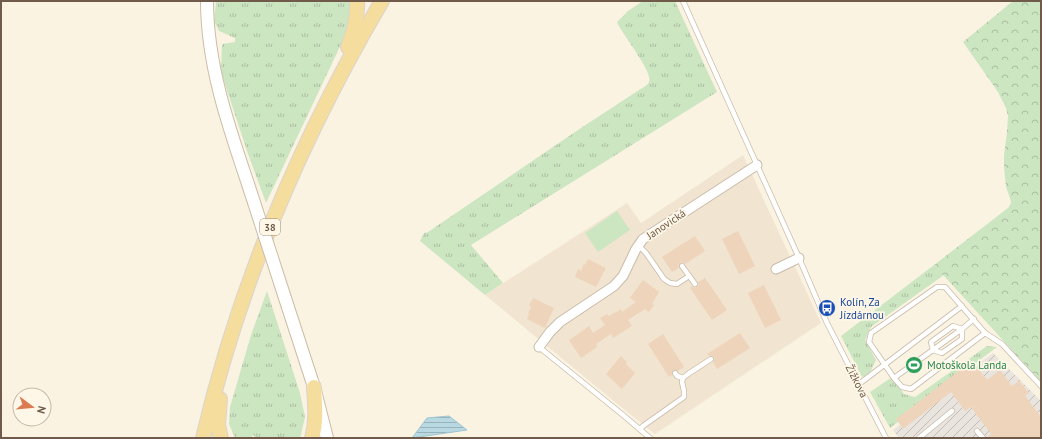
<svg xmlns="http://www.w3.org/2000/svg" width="1042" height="439" font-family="'PT Sans',sans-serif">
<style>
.residential{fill:#f1e5d1}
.industrial{fill:url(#industrial-furrows)}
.grass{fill:url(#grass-tufts)}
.park{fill:url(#park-crowns)}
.pitch{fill:#cde6c2}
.water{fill:url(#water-rules);stroke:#9fc6d3}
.building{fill:#eed4bb}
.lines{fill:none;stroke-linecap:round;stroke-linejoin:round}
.service-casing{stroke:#cabba9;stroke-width:6}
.minor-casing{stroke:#cabba9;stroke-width:11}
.secondary-casing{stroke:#cdbca8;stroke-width:14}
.primary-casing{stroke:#dad4d0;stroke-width:16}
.service{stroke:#fff;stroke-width:4.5}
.minor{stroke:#fff;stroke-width:9}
.secondary{stroke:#fff;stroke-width:12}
.primary{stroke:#f5dd9e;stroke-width:14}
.secondary-bridge-casing{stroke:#cdbca8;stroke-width:14;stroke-linecap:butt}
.secondary-bridge{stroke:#fff;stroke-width:12}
.labels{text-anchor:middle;stroke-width:3.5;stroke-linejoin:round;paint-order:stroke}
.shield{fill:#fef7e7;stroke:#9b8a79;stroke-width:1}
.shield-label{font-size:10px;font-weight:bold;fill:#705b4a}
.street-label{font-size:11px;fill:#705b4a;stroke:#fef7e7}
.transit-label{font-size:11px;fill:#164399;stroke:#fef7e7;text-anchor:start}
.leisure-label{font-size:11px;fill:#27864d;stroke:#fef7e7;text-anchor:start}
</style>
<defs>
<pattern id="industrial-furrows" width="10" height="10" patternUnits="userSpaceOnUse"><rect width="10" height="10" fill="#e9e4dd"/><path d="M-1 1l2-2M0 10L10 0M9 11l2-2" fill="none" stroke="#c1bcb5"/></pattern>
<pattern id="grass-tufts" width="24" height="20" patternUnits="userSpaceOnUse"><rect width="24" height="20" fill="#cde6c2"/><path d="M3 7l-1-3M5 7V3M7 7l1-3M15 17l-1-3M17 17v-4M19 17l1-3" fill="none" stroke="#abbda0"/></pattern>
<pattern id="park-crowns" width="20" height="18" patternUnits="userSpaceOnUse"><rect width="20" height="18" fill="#cde6c2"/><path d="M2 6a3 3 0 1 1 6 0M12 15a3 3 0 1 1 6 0" fill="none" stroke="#abbda0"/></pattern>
<pattern id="water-rules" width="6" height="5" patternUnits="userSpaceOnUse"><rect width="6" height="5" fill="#b8d8e2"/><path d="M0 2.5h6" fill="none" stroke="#9ab2b9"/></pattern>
</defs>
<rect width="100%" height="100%" fill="#faf3e2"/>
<!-- residential -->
<polygon class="residential" points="743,155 821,323 655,434 626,411 485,295 627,203 641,223"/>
<!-- industrial -->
<polygon class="industrial" points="993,353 1041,401 1041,438 899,438 893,430"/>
<!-- grass -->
<g class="grass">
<polygon points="216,1 351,1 350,18 345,36 266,203 247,151 221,72 222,44 235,42 235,38 219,31 214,21"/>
<path d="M643,1h32l42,91 -246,153 32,38 -18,12 -65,-54 4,-8 4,-1 153,-104 58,-38c3,-2 8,-4 10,-8 5,-9 -28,-49 -32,-60l11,-11z"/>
<polygon points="934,265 944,275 871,327 865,340 876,360 870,373 862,377 841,336"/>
<polygon points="267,291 300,393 305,417 301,435 300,438 257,438 253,435 251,438 235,438 229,424 230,407 251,335"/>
<polygon points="987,346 997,347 890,428 870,392 892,377 904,394 915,397"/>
</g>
<!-- park -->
<polygon class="park" points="1013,1 1041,1 1041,382 934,265 1008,208 1011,203 1010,198 1006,187 1004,168 1004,155 1007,132 1008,116 1006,108 998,92 963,42"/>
<!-- pitch -->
<polygon class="pitch" points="617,211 630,230 598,252 585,233"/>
<!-- water -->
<polygon class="water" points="449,416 467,430 412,438 427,418"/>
<!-- building -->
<g class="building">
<polygon points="738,231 755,266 739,274 722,239"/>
<polygon points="695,236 705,251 687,263 685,264 683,262 680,263 678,265 679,268 672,272 662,257"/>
<polygon points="588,259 606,268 596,287 575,277 578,269 581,271 584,264 585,265"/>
<polygon points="705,278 727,310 712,320 690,288 692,286 694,288 697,287 699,285 698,282"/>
<polygon points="643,280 659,292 652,304 654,305 649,312 645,309 628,320 632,326 613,338 611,334 596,344 597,347 581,358 569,340 589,326 593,333 605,325 600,318 607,314 609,316 615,312 616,313 621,309 622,312 636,302 630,298"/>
<polygon points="764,285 781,320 765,328 748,293"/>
<polygon points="533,298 554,308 545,328 527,319 529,314 528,313 531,307 529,305"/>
<polygon points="740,333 750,348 717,369 713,362 715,359 714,357 711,355 709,356 707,354"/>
<polygon points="663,334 684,367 678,371 676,370 673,370 672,372 672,375 669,377 648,344"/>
<polygon points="621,356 627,362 626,364 635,373 622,389 606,374"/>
<polygon points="972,361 987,380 1000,370 1012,386 1019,381 1029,393 1025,396 1041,417 1041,438 987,438 991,434 971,407 965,411 951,392 903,429 896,419"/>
</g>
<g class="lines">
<!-- service casing -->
<g class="service-casing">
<g id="service">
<polyline points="683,1 799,258 827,323 886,438"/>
<polyline points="638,245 646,253 664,279 670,283 677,284 689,276"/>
<polyline points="682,266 695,284"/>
<polygon points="937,287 945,287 985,333 911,389 902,387 894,378 869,342 871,333"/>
<polygon points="953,326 962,329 962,339 942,353 933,350 931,342"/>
<polyline points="985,333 1002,344 1041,386"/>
<polyline points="539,347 623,415 650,438"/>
<polyline points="675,373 677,376 683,378"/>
<polyline points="894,378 962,329 974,319"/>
<polyline points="859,384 962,306"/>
<polyline points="640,429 643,426 684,397 684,391 682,382 683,378 688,374 711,359"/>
<polyline points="977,431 983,438"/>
<polyline points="919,438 952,411"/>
</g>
</g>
<!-- minor casing -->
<g class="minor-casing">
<g id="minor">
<polyline points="776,269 799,258"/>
<polyline points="539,347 550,332 560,322 614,286 623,276 636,249 643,239 757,165"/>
</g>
</g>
<!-- secondary casing -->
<g class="secondary-casing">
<g id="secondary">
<path d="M207,1c0,63 21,124 41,183"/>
<polyline points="285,298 314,387 327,438"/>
</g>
</g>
<!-- primary casing -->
<g class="primary-casing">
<g id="primary">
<path d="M348,47c6,-15 10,-29 9,-46"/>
<polyline points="220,399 218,425 221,438"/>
<path d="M203,438c36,-154 99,-301 179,-437"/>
<path d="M312,438c5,-17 3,-34 2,-51"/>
</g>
</g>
<!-- service -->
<use href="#service" class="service"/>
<!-- minor -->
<use href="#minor" class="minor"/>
<!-- secondary -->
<use href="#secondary" class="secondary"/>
<!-- primary -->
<use href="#primary" class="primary"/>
<!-- secondary-bridge casing -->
<g class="secondary-bridge-casing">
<polyline id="secondary-bridge" points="248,184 285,298"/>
</g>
<!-- secondary-bridge -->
<use href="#secondary-bridge" class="secondary-bridge"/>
</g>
<!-- icons -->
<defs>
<g id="bus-disc" transform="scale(0.9)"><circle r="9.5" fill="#1a4fb4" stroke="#fef7e7"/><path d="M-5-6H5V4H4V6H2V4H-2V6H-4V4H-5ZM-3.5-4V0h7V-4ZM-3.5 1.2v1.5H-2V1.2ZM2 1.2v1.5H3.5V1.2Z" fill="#fff"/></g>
<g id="stadium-disc" transform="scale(0.9)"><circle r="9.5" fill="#2e9e5b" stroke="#fef7e7"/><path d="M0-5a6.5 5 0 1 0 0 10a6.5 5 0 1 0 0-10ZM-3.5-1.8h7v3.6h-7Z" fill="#fff"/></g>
</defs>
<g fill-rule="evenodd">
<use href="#bus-disc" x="827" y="308"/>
<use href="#stadium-disc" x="914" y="365"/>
</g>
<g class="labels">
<!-- shield labels -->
<rect class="shield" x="260" y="219" width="20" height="16" rx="3"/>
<g class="shield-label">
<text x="270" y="231">38</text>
</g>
<!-- street labels -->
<g class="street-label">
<text transform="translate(666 224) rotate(-34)" y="4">Janovická</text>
<text transform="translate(857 381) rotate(63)" y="4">Žižkova</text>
</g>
<!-- transit labels -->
<g class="transit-label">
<text x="840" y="306">Kolín, Za<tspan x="840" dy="13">Jízdárnou</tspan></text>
</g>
<!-- leisure labels -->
<g class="leisure-label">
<text x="927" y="369">Motoškola Landa</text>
</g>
</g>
<!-- border -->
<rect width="1042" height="439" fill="none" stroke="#705b4a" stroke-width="4"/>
<!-- north arrow -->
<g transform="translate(32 407) rotate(106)"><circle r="19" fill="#fef7e7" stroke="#c5b9a8"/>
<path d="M0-3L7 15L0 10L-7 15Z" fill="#dc7b4f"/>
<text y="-6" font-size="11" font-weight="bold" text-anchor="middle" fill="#705b4a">N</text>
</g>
</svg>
